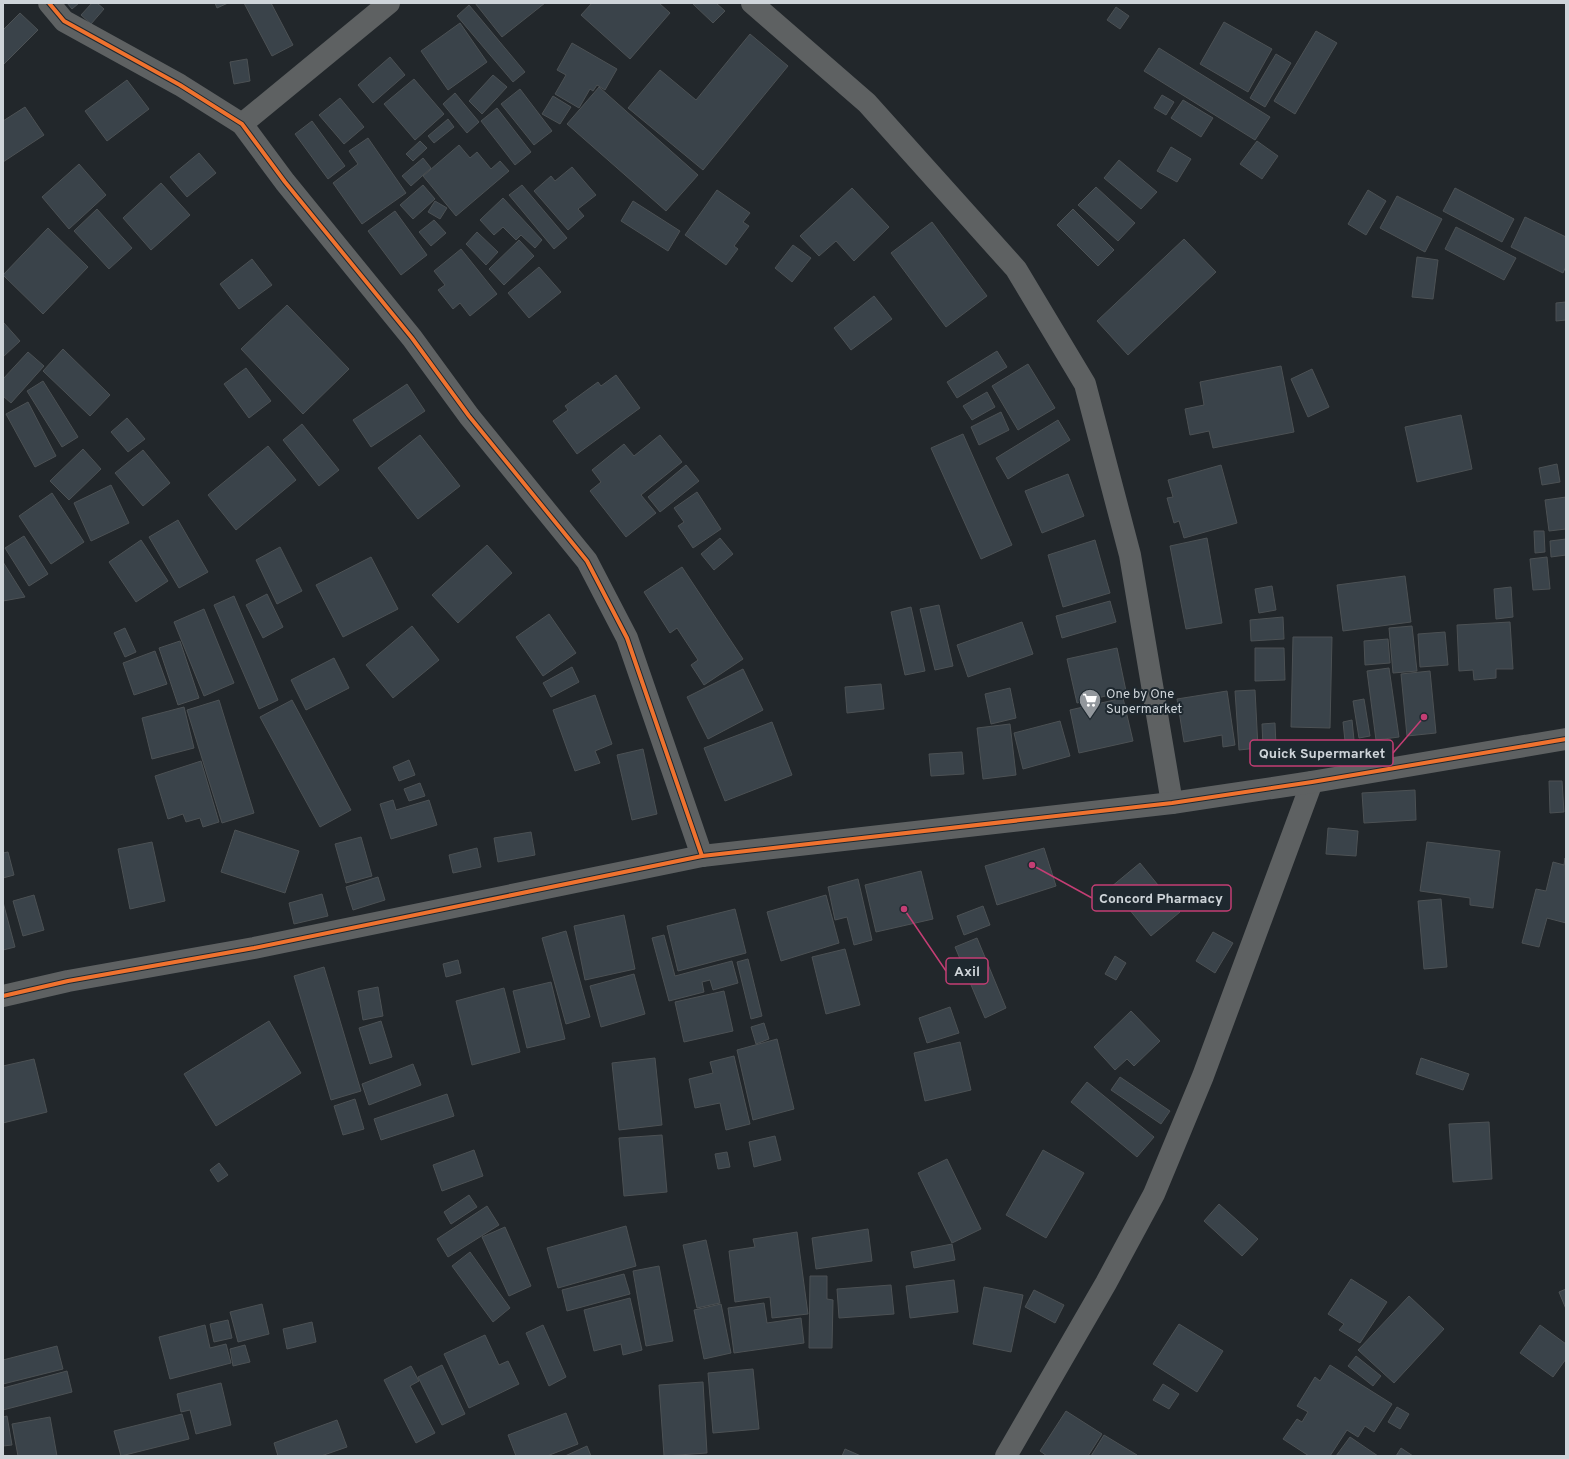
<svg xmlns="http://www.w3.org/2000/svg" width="1569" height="1459" font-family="Overpass,sans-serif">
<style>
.building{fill:#3a434a;stroke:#4c5154}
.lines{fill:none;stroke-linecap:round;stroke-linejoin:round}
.minor{stroke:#5e6162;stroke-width:22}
.tertiary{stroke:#5e6162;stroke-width:22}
.cycleway-casing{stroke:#1e282f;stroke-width:6}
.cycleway{stroke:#ef722f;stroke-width:4}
.labels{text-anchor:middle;stroke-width:4;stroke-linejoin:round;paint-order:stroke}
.poi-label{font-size:13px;fill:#ced4d9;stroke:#1e282f;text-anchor:start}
.leader{fill:none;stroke:#c43e74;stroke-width:1.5}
.callout-dot{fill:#c43e74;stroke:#1e282f;stroke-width:1.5}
.callout{fill:#1e282f;stroke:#c43e74;stroke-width:1.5}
.callout-label{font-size:14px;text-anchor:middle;font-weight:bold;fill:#ced4d9}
</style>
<rect width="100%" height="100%" fill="#22272b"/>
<!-- building -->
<g class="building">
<polygon points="67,3 79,3 72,9"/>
<polygon points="92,3 97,3 104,9 91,24 81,15"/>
<polygon points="215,3 228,3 217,8"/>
<polygon points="244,3 271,3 293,45 272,56"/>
<polygon points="475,3 545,3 502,37"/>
<polygon points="592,3 659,3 670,13 630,59 581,15"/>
<polygon points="716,3 725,11 713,23 693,4"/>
<polygon points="469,5 525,72 513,82 457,16"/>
<polygon points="1116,7 1129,16 1120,29 1107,20"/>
<polygon points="20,13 38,30 3,65 3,30"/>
<polygon points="1224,22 1272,49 1248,92 1200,64"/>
<polygon points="460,23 487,62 448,90 421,51"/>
<polygon points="1316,31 1337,43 1295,114 1274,101"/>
<polygon points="750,34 788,66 703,170 628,108 660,70 696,100"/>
<polygon points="572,43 617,69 605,90 597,85 593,91 590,89 579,108 555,94 566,75 557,70"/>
<polygon points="1159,48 1270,117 1255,140 1144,71"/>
<polygon points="1276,54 1291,63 1265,107 1250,98"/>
<polygon points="390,57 405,75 373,103 358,85"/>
<polygon points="247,59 250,81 234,84 230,62"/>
<polygon points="493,75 507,87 482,114 469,101"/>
<polygon points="414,79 444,114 415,140 384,104"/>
<polygon points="127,80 149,109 107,141 85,111"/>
<polygon points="599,87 698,175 666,211 567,124"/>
<polygon points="520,89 552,131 534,145 501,104"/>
<polygon points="455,93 479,122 467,133 443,104"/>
<polygon points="1162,95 1174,102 1166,115 1154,108"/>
<polygon points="553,96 571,107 560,124 542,114"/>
<polygon points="340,98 364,127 344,144 319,115"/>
<polygon points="1183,100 1213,118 1201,137 1171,118"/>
<polygon points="25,107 44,135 3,162 3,121"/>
<polygon points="497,108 531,152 515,165 481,121"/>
<polygon points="448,119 454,127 434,143 428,136"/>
<polygon points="312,121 345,166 328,179 295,134"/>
<polygon points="368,138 406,193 362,224 333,183 358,164 349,151"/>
<polygon points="420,141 427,148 413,161 406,154"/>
<polygon points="1257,141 1278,156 1262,179 1240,164"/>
<polygon points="459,145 470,158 477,152 491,169 500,161 509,171 456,216 423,176"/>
<polygon points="1171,147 1191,159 1177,182 1157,171"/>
<polygon points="199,153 216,173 187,197 170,177"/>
<polygon points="423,158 431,168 411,186 402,176"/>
<polygon points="1119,160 1157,192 1141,209 1104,178"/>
<polygon points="79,164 106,195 69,229 42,197"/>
<polygon points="572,167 596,195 578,209 584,216 568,230 534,191 551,176 555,181"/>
<polygon points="161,183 190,215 151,250 123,218"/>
<polygon points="423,185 435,199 413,219 400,205"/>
<polygon points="522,185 567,238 554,249 509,195"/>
<polygon points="1096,187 1135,223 1118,241 1078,205"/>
<polygon points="852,188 889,227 854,261 836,241 819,256 800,236"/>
<polygon points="1455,188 1514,219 1502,242 1443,211"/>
<polygon points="717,190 750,213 743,222 749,226 734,246 738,249 726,265 685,235"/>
<polygon points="1368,190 1386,201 1366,235 1348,224"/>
<polygon points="1397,196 1442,219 1425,252 1380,228"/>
<polygon points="503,198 542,240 535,248 521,235 516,240 503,227 494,235 480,220"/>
<polygon points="435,201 447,208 440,219 428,212"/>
<polygon points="633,201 680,231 668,251 621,221"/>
<polygon points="97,209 132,248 109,269 74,231"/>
<polygon points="1073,209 1114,250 1098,266 1057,225"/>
<polygon points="395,211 427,255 401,275 368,231"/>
<polygon points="1525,217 1566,237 1566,266 1563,273 1511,247"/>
<polygon points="434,220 446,233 431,246 419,232"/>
<polygon points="932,222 987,296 946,327 891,253"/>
<polygon points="1456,227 1516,258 1504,280 1445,249"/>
<polygon points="48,228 88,267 43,314 3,275"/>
<polygon points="477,232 498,252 486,265 466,244"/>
<polygon points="1184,239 1216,272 1128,355 1097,321"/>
<polygon points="519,240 534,256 504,285 489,269"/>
<polygon points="793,245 811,258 792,282 775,268"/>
<polygon points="461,249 497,294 470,316 460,303 453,309 438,290 445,285 434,271"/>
<polygon points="1417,257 1438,260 1433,299 1412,297"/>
<polygon points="252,259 272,285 239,309 220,284"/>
<polygon points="539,267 561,292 529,318 508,293"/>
<polygon points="874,296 892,319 851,350 834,328"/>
<polygon points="1566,302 1566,320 1556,321 1556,303"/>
<polygon points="287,305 349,369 303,414 241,349"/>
<polygon points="4,323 20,341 3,357 3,324"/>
<polygon points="63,349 110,395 90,416 43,371"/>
<polygon points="997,351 1007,367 957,398 947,382"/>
<polygon points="28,352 44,366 11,403 3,396 3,379"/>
<polygon points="1028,364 1055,408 1018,430 992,386"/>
<polygon points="1281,366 1294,432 1213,448 1209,431 1190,435 1185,409 1204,405 1200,382"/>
<polygon points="246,368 271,401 249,418 224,384"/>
<polygon points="1312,369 1329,407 1308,417 1291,379"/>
<polygon points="616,375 640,408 577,454 553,421 568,410 565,406 598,382 601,386"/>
<polygon points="43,381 78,437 62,447 27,391"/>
<polygon points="407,384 425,411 371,447 353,420"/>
<polygon points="987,392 995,407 972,420 963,406"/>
<polygon points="28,402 56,456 35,467 6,414"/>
<polygon points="1001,412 1009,430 979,445 971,427"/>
<polygon points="1461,415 1472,469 1417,482 1405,427"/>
<polygon points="127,418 145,439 128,452 111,432"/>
<polygon points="1058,420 1070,440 1008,479 996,458"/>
<polygon points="302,424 339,470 319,486 283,440"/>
<polygon points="963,434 1012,545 981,559 931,448"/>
<polygon points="420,435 460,486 418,519 378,468"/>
<polygon points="660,435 682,462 641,495 656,513 626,537 590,491 601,482 592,470 624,444 634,456"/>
<polygon points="268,446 296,480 236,530 208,495"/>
<polygon points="83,449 101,469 69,500 50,481"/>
<polygon points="143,450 170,483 143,506 115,473"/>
<polygon points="1557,464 1560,482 1542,485 1539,468"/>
<polygon points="686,465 699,481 660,512 648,497"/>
<polygon points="1221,465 1237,523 1184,538 1179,521 1174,523 1167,498 1173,497 1168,480"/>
<polygon points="1068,474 1084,516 1042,533 1025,491"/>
<polygon points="111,485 129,523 91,541 74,503"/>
<polygon points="697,492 721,529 693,548 678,526 684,522 674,508"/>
<polygon points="52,493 84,542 51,564 19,516"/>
<polygon points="1566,497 1566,529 1549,531 1545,500"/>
<polygon points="178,520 208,572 179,588 149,537"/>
<polygon points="1534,531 1544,531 1545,552 1535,553"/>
<polygon points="24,536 48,574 29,586 5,548"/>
<polygon points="720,538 733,554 714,570 701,554"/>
<polygon points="1207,538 1222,623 1186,629 1170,546"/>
<polygon points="1566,539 1566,555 1551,557 1550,541"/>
<polygon points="141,540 168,581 136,602 109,562"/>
<polygon points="1095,540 1110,593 1063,607 1048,555"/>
<polygon points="487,545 512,573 458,623 432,595"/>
<polygon points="280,547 302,591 277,604 256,560"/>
<polygon points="371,557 398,609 343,637 316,585"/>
<polygon points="1547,557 1550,589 1533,590 1530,559"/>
<polygon points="3,562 25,597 3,601"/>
<polygon points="682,567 743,659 704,685 691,665 698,660 677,628 670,633 644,592"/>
<polygon points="1405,576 1411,622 1343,631 1337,585"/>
<polygon points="1272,586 1276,610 1259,613 1255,589"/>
<polygon points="1511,587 1513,617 1496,619 1494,589"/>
<polygon points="267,594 283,627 263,638 246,605"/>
<polygon points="234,596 278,700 259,709 214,605"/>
<polygon points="1110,601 1116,622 1062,638 1056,616"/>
<polygon points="939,605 953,666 935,670 920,609"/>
<polygon points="911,607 925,671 905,675 891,612"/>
<polygon points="204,609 234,683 204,696 174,622"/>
<polygon points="549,614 576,653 543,676 516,637"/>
<polygon points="1283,617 1284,639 1251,641 1250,620"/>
<polygon points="1022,622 1033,654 968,677 957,645"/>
<polygon points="1510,622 1513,669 1496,669 1496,678 1474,680 1473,670 1459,671 1457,625"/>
<polygon points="412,626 439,660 393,698 366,665"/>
<polygon points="1412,626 1417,671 1393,673 1389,628"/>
<polygon points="125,628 136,652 125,657 114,633"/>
<polygon points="1445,632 1448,665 1420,667 1418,634"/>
<polygon points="1293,637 1332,637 1330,728 1291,727"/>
<polygon points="1388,639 1390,663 1365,665 1364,641"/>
<polygon points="180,641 199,698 178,705 159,648"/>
<polygon points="1117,648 1126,691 1077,703 1067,659"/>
<polygon points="1255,648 1284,648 1285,680 1255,681"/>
<polygon points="155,651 167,684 134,695 123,663"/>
<polygon points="334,658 349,688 306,710 291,680"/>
<polygon points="572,667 579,682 551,697 543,683"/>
<polygon points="1389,668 1399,737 1376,740 1367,671"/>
<polygon points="743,669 763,710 708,739 687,697"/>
<polygon points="1430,671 1436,733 1407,736 1401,674"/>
<polygon points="881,684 884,709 847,713 845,687"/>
<polygon points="1010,688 1016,718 991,724 985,694"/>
<polygon points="1255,690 1258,748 1239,750 1235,691"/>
<polygon points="1227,691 1235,745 1223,747 1222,735 1184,742 1177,699"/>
<polygon points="595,695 612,744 595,751 600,763 575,771 553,710"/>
<polygon points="1123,698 1133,741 1079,753 1070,710"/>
<polygon points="1364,699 1370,736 1359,738 1353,701"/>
<polygon points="219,700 254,813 222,823 187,710"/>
<polygon points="292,700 351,810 320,827 260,717"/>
<polygon points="184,707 194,748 152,759 142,718"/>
<polygon points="1352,720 1354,740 1345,741 1343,722"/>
<polygon points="1060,721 1070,756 1023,769 1014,733"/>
<polygon points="772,722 792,775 725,801 704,748"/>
<polygon points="1275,723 1276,746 1263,747 1262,724"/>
<polygon points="1010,724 1016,775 983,779 977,728"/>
<polygon points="643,749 657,814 632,820 617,755"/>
<polygon points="962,752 964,774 931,776 929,754"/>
<polygon points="409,760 415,775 399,781 393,767"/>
<polygon points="201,761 219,822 203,827 200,818 186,822 183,814 168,819 155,776"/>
<polygon points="1549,781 1562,781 1564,812 1550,813"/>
<polygon points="420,783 425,796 409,801 404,789"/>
<polygon points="1415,790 1416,820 1364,823 1362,793"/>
<polygon points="393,800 396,810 429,800 437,825 391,839 380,804"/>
<polygon points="1328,828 1358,831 1356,856 1326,854"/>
<polygon points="235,830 299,851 285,893 221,872"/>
<polygon points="531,832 535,855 498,862 494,838"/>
<polygon points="361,837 372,876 346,883 335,844"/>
<polygon points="152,842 165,901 130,909 118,849"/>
<polygon points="1427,842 1500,851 1493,908 1470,905 1470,898 1420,891"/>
<polygon points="477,848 481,867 453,873 449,855"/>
<polygon points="1044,848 1056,886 997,905 985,866"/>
<polygon points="8,852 14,875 3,878 3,853"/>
<polygon points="1565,858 1566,923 1547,918 1539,947 1522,943 1536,889 1546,891 1553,862 1564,865"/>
<polygon points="1140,863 1180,912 1151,936 1111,887"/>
<polygon points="921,871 933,919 876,932 865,885"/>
<polygon points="378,877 385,900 353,910 346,887"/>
<polygon points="858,879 872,940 854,945 847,917 835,920 828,887"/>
<polygon points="322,894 328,916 294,924 289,903"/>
<polygon points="34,895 44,930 23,936 13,901"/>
<polygon points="826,895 839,943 781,961 767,912"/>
<polygon points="1441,899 1447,967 1424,969 1418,901"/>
<polygon points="3,902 15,947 3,950"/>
<polygon points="983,906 990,925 964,935 957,916"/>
<polygon points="735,909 746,953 678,971 667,926"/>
<polygon points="624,915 635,969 585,980 574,926"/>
<polygon points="566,931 590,1017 566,1024 542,938"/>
<polygon points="1213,932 1233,943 1215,973 1196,961"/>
<polygon points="664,935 675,976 732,961 738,983 713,990 710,980 702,982 704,992 669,1001 652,938"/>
<polygon points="977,938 1006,1008 985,1018 955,947"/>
<polygon points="845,949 860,1005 826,1014 812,957"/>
<polygon points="1115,956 1126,963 1116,980 1105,974"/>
<polygon points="748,959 762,1016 751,1019 737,962"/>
<polygon points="458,960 461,973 446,977 443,964"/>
<polygon points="324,967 361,1091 331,1100 294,976"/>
<polygon points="634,974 645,1014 601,1027 590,986"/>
<polygon points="551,982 565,1039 527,1048 513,991"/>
<polygon points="378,987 383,1016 363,1020 358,991"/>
<polygon points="504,988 520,1052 472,1065 456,1001"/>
<polygon points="724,991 733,1031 684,1042 675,1002"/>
<polygon points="950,1007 959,1033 927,1043 919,1018"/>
<polygon points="1131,1011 1160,1041 1134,1066 1127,1059 1115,1070 1094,1047"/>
<polygon points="269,1021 301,1073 216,1126 184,1074"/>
<polygon points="381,1021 392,1057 370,1064 359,1028"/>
<polygon points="764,1023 769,1039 756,1044 751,1027"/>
<polygon points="777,1039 794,1109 753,1120 737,1050"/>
<polygon points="960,1042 971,1090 925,1101 914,1053"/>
<polygon points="734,1056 750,1124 726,1130 720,1103 695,1108 689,1079 713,1073 710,1062"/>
<polygon points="655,1058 662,1125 619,1130 612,1063"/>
<polygon points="1421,1058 1469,1074 1463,1090 1416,1074"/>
<polygon points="34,1059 47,1112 3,1123 3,1066"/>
<polygon points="413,1064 421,1085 369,1105 362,1084"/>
<polygon points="1120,1077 1170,1111 1161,1124 1111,1090"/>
<polygon points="1087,1082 1154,1137 1137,1157 1071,1102"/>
<polygon points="447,1094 454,1116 381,1140 374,1119"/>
<polygon points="355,1099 364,1129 343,1135 334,1106"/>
<polygon points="1489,1122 1492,1179 1453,1182 1449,1124"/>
<polygon points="662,1135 667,1192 624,1196 619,1138"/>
<polygon points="775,1136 781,1160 754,1167 749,1142"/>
<polygon points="474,1150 483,1176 442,1191 433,1165"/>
<polygon points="1043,1150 1084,1173 1046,1238 1006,1215"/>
<polygon points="727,1152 730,1167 718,1169 715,1154"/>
<polygon points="947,1159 981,1229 952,1243 918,1173"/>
<polygon points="219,1163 228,1175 218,1182 210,1170"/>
<polygon points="469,1195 477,1207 451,1224 444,1212"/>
<polygon points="1219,1204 1258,1239 1242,1256 1204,1221"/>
<polygon points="487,1206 499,1225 448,1257 437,1239"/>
<polygon points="626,1226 636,1266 558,1288 547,1248"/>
<polygon points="505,1227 531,1286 509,1296 482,1237"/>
<polygon points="868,1229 872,1261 816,1269 812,1238"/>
<polygon points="797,1232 808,1314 772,1318 770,1297 735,1302 729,1251 755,1247 753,1239"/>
<polygon points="706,1240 720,1303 697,1308 683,1245"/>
<polygon points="952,1244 955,1260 914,1268 911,1252"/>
<polygon points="470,1252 510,1308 493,1322 452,1266"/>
<polygon points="659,1266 673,1341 646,1346 633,1271"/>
<polygon points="624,1274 630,1294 567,1311 562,1290"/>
<polygon points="810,1276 827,1276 827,1299 833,1300 832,1348 809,1348"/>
<polygon points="1351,1279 1387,1302 1360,1343 1339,1330 1344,1324 1328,1314"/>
<polygon points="954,1280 958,1312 910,1318 906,1286"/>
<polygon points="891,1285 894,1314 839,1318 837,1289"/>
<polygon points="984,1287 1023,1295 1011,1352 973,1344"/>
<polygon points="1566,1289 1566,1309 1559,1292"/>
<polygon points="1034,1290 1064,1305 1055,1323 1025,1307"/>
<polygon points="1409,1296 1444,1329 1394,1383 1358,1350"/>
<polygon points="630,1298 642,1350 623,1355 621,1344 594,1351 584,1310"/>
<polygon points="764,1303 767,1323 801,1318 804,1343 734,1353 728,1308"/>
<polygon points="262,1304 269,1334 238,1342 230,1312"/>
<polygon points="721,1304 731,1353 704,1359 694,1310"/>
<polygon points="228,1320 232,1338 214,1342 210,1324"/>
<polygon points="312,1322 316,1342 287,1349 283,1329"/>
<polygon points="1179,1324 1223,1351 1197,1392 1153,1364"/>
<polygon points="205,1325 210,1348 226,1344 231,1363 170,1379 159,1337"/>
<polygon points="543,1325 566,1377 549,1386 526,1333"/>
<polygon points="1540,1325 1566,1344 1566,1359 1553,1377 1520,1353"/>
<polygon points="485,1335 499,1365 508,1361 519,1384 469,1408 444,1354"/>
<polygon points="245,1345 250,1362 233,1366 230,1349"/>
<polygon points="57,1346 63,1369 3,1384 3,1360"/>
<polygon points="1356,1356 1381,1376 1373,1386 1348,1366"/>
<polygon points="442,1365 465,1414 442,1425 418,1377"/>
<polygon points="1330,1365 1392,1404 1374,1432 1365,1426 1358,1437 1347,1430 1330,1456 1309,1456 1283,1439 1297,1419 1302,1422 1308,1412 1297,1406 1315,1377 1320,1381"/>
<polygon points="411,1366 419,1381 410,1386 435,1433 416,1443 384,1380"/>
<polygon points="753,1369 759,1429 713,1433 708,1373"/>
<polygon points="67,1371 72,1392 3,1410 3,1388"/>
<polygon points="703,1382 707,1453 664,1456 659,1385"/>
<polygon points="221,1383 231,1425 196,1434 190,1410 181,1412 177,1394"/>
<polygon points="1163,1384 1179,1394 1169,1409 1153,1400"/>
<polygon points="1397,1407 1409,1414 1400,1429 1388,1422"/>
<polygon points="1066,1411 1102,1434 1088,1456 1047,1456 1040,1451"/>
<polygon points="566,1413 578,1444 547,1456 516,1456 508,1435"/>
<polygon points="182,1414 189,1439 121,1456 114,1431"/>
<polygon points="7,1416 12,1445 3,1446 3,1417"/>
<polygon points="50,1417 57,1456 18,1456 12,1424"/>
<polygon points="337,1420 347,1447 321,1456 278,1456 274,1443"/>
<polygon points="1104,1435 1137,1455 1137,1456 1091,1456"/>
<polygon points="1350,1437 1378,1456 1336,1456"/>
<polygon points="587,1446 591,1456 565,1456"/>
<polygon points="1401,1448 1413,1456 1396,1456"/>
<polygon points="845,1449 861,1456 842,1456"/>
</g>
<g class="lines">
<!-- minor -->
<g class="minor">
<polyline points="49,3 64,21 180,85 242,124 285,182 412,338 469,416 587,561 627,638 702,856"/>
<polyline points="752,3 867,103 1016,269 1085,384 1130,555 1172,803"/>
<polyline points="242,124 389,3"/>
<polyline points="1006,1456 1106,1283 1154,1194 1203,1076 1312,782"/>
</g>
<!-- tertiary -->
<polyline class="tertiary" points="3,996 68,981 254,948 702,856 1172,803 1312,782 1566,739"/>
<!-- cycleway casing -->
<g class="cycleway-casing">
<g id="cycleway">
<polyline points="49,3 64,21 180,85 242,124 285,182 412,338 469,416 587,561 627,638 702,856"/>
<polyline points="3,996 68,981 254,948 702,856 1172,803 1312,782 1566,739"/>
</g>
</g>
<!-- cycleway -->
<use href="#cycleway" class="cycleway"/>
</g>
<!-- icons -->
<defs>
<g id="supermarket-pin" transform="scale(1.15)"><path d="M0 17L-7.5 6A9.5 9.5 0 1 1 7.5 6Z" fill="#92979c" stroke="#1e282f"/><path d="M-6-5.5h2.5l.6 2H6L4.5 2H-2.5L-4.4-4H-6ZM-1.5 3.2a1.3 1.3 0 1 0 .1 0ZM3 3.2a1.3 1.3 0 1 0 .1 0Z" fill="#fff"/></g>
</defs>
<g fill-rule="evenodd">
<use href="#supermarket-pin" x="1090" y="700"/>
</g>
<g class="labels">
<!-- poi labels -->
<g class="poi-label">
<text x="1106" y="698">One by One<tspan x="1106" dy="15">Supermarket</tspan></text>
</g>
</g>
<!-- callouts -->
<path class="leader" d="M1424 717L1393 753M1032 865L1092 898M904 909L946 971"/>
<g class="callout-dot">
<circle cx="1424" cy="717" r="4"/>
<circle cx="1032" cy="865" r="4"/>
<circle cx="904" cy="909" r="4"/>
</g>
<g class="callout">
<rect x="1250" y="740" width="143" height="26" rx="4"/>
<rect x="1092" y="885" width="139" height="26" rx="4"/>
<rect x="946" y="958" width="42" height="26" rx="4"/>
</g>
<g class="callout-label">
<text x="1322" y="758">Quick Supermarket</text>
<text x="1161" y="903">Concord Pharmacy</text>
<text x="967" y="976">Axil</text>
</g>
<!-- border -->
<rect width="1569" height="1459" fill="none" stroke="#ced4d9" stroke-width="8"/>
</svg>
